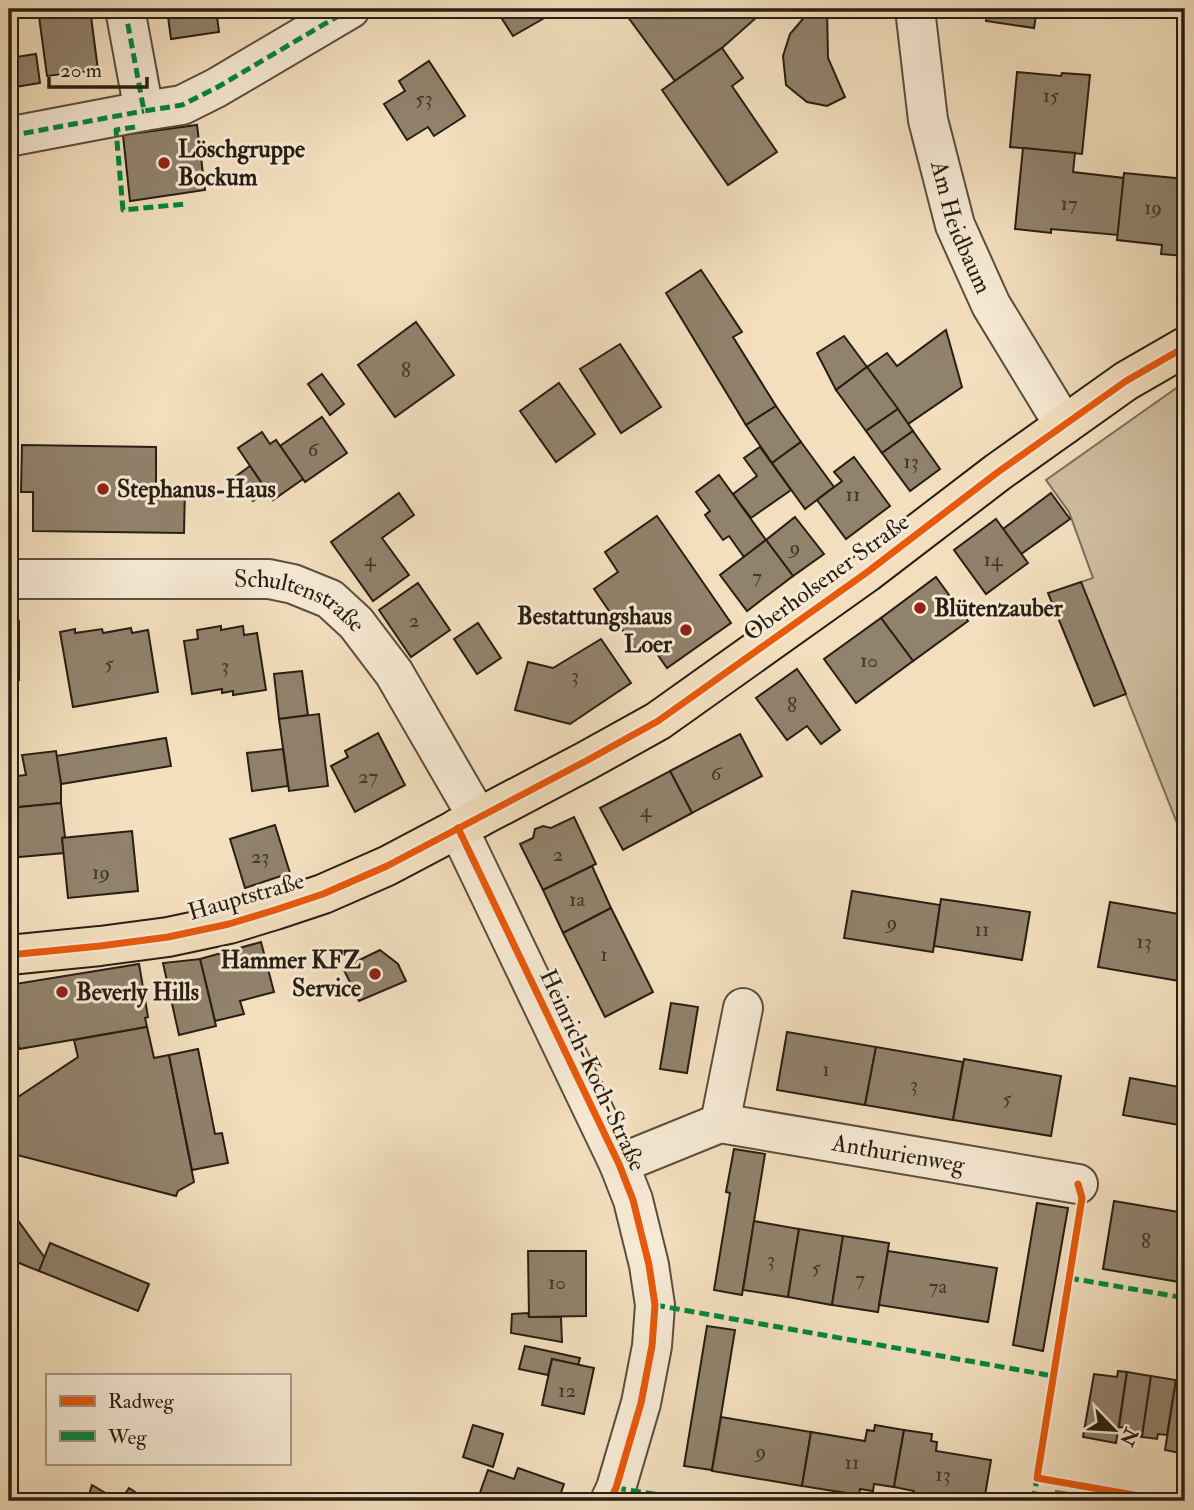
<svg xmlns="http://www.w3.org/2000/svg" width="1194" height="1510" font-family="'IM FELL Double Pica',serif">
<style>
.green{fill:#d0bea1;stroke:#7c6e5a;stroke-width:2}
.building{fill:#91826c;stroke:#271e13;stroke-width:2}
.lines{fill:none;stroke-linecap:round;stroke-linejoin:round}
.minor-casing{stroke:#5a4e3e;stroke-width:42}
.major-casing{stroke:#271e13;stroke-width:42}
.minor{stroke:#f7ead5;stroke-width:38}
.major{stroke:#f3dfbe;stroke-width:38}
.quiet{stroke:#00873e;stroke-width:5;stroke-dasharray:10 5;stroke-linecap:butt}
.cycleway-casing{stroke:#f7ead5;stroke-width:11}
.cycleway{stroke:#e8590c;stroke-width:7}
.poi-dot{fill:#8f2418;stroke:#f7ead5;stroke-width:2.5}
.labels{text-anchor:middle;stroke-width:6;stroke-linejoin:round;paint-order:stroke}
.number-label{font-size:21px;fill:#423729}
.poi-label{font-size:24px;font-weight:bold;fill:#271e13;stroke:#f7ead5;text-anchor:start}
.street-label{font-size:24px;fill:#271e13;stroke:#f7ead5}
</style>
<rect width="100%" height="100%" fill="#f3dfbe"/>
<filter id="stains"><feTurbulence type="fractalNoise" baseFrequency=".00286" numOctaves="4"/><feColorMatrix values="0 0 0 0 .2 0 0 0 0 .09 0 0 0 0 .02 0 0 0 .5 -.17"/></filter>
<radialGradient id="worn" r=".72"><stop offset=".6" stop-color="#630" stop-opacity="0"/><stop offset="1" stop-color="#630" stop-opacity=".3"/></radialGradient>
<!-- green -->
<g class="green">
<polygon points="1185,382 1185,843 1081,582 1093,578 1069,512 1046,480"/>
<polygon points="1056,1491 1120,1501 1054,1501"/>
</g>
<!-- building -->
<g class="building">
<polygon points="38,9 90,9 98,70 47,76"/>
<polygon points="167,9 216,9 219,32 171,39"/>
<polygon points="500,9 560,9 513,36 497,11"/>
<polygon points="622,9 766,9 722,48 675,81"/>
<polygon points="817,9 827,9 828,58 845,97 827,106 807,102 786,85 783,56 790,34 807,14"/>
<polygon points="988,9 1037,9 1034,28 986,21"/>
<polygon points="722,48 743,78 732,86 777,152 728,185 662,90"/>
<polygon points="36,54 40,83 9,88 9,58"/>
<polygon points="429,61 465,116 434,136 428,127 407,140 384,104 405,91 399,81"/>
<polygon points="1017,72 1061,76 1062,73 1090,75 1082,154 1010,147"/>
<polygon points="197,125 205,190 130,201 123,135"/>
<polygon points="1023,148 1075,153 1073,172 1124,178 1118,235 1051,229 1051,233 1015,229"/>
<polygon points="1124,173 1185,179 1185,256 1161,254 1162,245 1117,240"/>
<polygon points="701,270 742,332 733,337 776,406 746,425 666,293"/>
<polygon points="416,322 454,375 395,417 358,365"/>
<polygon points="946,330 962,387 908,424 867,367 887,353 897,366"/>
<polygon points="844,336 867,367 836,390 817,353"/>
<polygon points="620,344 661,407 621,433 580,369"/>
<polygon points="867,367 898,409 866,431 836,390"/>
<polygon points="322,374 344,404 330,415 308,384"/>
<polygon points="559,383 595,434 556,462 520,411"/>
<polygon points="776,406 801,442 772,463 746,425"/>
<polygon points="898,409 913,431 882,453 866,431"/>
<polygon points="322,417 347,453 305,482 280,446"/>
<polygon points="913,431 940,469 910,491 882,453"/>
<polygon points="262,432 270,444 276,440 303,479 273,500 238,448"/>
<polygon points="801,442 834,487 805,509 772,463"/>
<polygon points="22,445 156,447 156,486 185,486 184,533 33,531 33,492 21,492"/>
<polygon points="760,447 791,490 751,518 733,494 757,476 744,458"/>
<polygon points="854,457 890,506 846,539 817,500 842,481 834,472"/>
<polygon points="250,466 267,491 253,501 235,477"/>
<polygon points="719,475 766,540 744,557 729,536 723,540 705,515 710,511 696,492"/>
<polygon points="399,493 414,515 382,538 409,575 373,601 331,542"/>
<polygon points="1051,493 1070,519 1021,554 1003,529"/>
<polygon points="657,516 731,623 667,668 648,641 636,650 594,589 618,572 605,552"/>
<polygon points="795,517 824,554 793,576 766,540"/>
<polygon points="996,519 1028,563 986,594 954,550"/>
<polygon points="766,540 793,576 747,611 720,575"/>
<polygon points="936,577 968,621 913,661 881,618"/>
<polygon points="1081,582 1126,694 1094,706 1048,593"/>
<polygon points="418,583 450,630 411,657 379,610"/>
<polygon points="881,618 913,661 856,703 824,659"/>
<rect x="9" y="621" width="10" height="59"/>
<polygon points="478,623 501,658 477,674 454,639"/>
<polygon points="221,626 221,630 243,626 244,635 257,633 266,690 233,695 233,691 222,693 222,689 192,694 184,641 198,639 197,630"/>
<polygon points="131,628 132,633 148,630 158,692 73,707 60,632 75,629 75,633 102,629 103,633"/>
<polygon points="601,639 631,683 570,724 515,710 528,662 553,668"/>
<polygon points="797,669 840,730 821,744 807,726 787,740 756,698"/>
<polygon points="302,671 308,715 279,719 274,674"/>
<polygon points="319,714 328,786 289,791 279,719"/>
<polygon points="378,733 405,785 355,812 331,766 348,757 345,751"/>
<polygon points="740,734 762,776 692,813 670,771"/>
<polygon points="166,738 171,766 61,784 56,756"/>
<polygon points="283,749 288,786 252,791 247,753"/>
<polygon points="56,751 61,784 61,803 9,808 9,777 26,775 22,755"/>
<polygon points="670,771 692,813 623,850 600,808"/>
<polygon points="61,803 65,837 62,838 64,853 9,858 9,808"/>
<polygon points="574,817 596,864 543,890 520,844 533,838 535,829 543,826 551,828"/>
<polygon points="275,825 290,873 245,888 230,839"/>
<polygon points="132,831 138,891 68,898 62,838"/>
<polygon points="592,866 611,908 563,933 543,890"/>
<polygon points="852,891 940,905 933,952 844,938"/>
<polygon points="941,899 1030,912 1022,960 934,946"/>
<polygon points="1110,902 1185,915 1185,982 1098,967"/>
<polygon points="611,908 653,992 605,1017 563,933"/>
<polygon points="261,942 274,992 240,1001 244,1014 215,1021 200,959"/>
<polygon points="380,950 398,964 406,981 359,1001 343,968"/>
<polygon points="200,959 216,1026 179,1035 163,963"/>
<polygon points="139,964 148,1017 145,1018 147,1027 19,1049 17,1037 9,1039 9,985"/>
<polygon points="671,1003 698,1007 687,1073 660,1069"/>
<polygon points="147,1027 154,1058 169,1055 194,1182 178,1191 176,1196 13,1154 9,1146 9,1103 78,1057 74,1040"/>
<polygon points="787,1032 876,1047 865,1105 777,1090"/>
<polygon points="876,1047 963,1062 953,1120 865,1105"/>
<polygon points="198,1049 215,1134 222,1133 228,1163 192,1170 169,1055"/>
<polygon points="964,1059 1061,1076 1051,1136 953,1120"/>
<polygon points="1130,1078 1185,1088 1185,1126 1123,1115"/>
<polygon points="734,1149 765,1154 742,1295 714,1290 730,1193 726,1192"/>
<polygon points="1114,1201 1185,1213 1185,1283 1103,1269"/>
<polygon points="1037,1203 1068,1208 1043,1351 1013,1345"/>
<polygon points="9,1208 45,1258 39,1271 9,1259"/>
<polygon points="754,1221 799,1229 788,1297 743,1290"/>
<polygon points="799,1229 843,1236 832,1305 788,1297"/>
<polygon points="843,1236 889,1243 878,1312 832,1305"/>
<polygon points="50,1243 149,1284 138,1311 39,1271"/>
<polygon points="528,1251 586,1251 586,1316 529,1317"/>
<polygon points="888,1251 997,1268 988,1322 879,1305"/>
<polygon points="528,1313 529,1317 561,1317 562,1342 511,1333 512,1314"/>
<polygon points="707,1326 735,1330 712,1470 684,1466"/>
<polygon points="525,1346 580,1358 578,1365 552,1359 548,1375 519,1369"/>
<polygon points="552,1359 594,1368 584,1414 542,1405"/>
<polygon points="1118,1371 1127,1372 1116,1443 1083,1437 1094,1374 1117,1377"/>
<polygon points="1127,1372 1151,1376 1142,1437 1128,1434 1129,1428 1119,1427"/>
<polygon points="1151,1376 1176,1380 1167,1435 1158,1434 1157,1439 1142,1437"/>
<polygon points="1176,1380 1185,1381 1185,1454 1165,1450"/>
<polygon points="721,1417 811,1432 802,1486 712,1471"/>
<polygon points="473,1425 503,1434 493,1467 463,1457"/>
<polygon points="875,1425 904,1430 894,1487 874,1484 873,1491 860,1489 859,1495 802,1486 811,1432 865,1441 867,1430 874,1431"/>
<polygon points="904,1430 932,1434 931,1441 937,1442 936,1451 991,1460 984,1501 925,1501 926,1500 912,1497 914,1491 894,1487"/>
<polygon points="518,1468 564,1484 558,1501 477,1501 488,1470 514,1479"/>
<polygon points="92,1485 119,1501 87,1501"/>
<polygon points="129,1488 149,1501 120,1501"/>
</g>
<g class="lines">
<!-- minor casing -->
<g class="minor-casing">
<g id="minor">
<polyline points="125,9 144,111 182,105 216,88 350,9"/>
<path id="s1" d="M915,9l13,111 27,105 36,80 73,120"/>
<polyline points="13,136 144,111"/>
<path id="s2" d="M9,579h260l24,5 37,15 26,24 38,50 84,145"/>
<polyline points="458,828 619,1164 633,1200 649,1265 655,1305 652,1346 641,1403 616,1488 610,1501"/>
<polyline points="720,1123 743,1008"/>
<path id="s3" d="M619,1164l101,-41 358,61"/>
</g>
</g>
<!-- major casing -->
<g class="major-casing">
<polyline id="major" points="9,955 100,946 168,937 229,924 275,910 323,894 387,866 586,761 658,721 866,573 998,472 1126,381 1185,347"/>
</g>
<!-- minor -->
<use href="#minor" class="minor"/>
<!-- major -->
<use href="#major" class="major"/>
<!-- quiet -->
<g class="quiet">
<polyline points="125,9 144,111 182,105 216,88 350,9"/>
<polyline points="135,127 116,130 123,210 185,204"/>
<polyline points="9,136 144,111"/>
<polyline points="1069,1278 1185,1298"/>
<polyline points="655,1305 1053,1376"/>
<polyline points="616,1488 698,1501"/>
<polyline points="1033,1501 1037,1478"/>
</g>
<!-- cycleway casing -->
<g class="cycleway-casing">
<g id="cycleway">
<polyline points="458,828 619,1164 633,1200 649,1265 655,1305 652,1346 641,1403 616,1488 610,1501"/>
<polyline points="9,955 100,946 168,937 229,924 275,910 323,894 387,866 586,761 658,721 866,573 998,472 1126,381 1185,347"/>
<polyline points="1078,1184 1082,1198 1037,1478 1168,1501"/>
</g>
</g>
<!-- cycleway -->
<use href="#cycleway" class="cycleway"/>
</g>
<!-- markers -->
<g class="poi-dot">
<circle cx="164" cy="163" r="7"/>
<circle cx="103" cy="489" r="7"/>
<circle cx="920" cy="608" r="7"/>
<circle cx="686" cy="630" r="7"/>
<circle cx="375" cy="974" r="7"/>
<circle cx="62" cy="992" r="7"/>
</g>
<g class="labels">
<!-- number labels -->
<g class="number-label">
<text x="1051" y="102">15</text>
<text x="424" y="105">53</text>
<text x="1069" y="210">17</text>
<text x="1153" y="214">19</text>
<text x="406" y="377">8</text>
<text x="313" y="456">6</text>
<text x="911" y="468">13</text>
<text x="853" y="501">11</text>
<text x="795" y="554">9</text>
<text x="370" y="566">4</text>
<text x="993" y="566">14</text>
<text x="757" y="583">7</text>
<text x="414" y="627">2</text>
<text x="869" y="667">10</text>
<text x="109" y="670">5</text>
<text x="225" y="672">3</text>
<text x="575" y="682">3</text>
<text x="792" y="712">8</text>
<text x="716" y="780">6</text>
<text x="368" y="783">27</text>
<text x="646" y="817">4</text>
<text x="558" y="861">2</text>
<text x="260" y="863">23</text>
<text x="101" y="879">19</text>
<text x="577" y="906">1a</text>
<text x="892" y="929">9</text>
<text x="982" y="936">11</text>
<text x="1144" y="948">13</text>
<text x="604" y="961">1</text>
<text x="826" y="1076">1</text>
<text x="914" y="1091">3</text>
<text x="1007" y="1105">5</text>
<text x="1146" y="1248">8</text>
<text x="771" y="1266">3</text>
<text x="816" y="1274">5</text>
<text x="860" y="1285">7</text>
<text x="557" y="1289">10</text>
<text x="938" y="1293">7a</text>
<text x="567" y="1397">12</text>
<text x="761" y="1458">9</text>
<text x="852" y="1469">11</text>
<text x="943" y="1481">13</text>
</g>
<!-- poi labels -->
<g class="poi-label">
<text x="178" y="157">Löschgruppe<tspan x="178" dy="28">Bockum</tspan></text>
<text x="117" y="497">Stephanus-Haus</text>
<text x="934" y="616">Blütenzauber</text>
<text x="672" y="624" text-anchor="end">Bestattungshaus<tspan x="672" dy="28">Loer</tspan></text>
<text x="361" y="968" text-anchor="end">Hammer KFZ<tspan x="361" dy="28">Service</tspan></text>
<text x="76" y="1000">Beverly Hills</text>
</g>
<!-- street labels -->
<g class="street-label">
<text dy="8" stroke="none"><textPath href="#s1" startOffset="224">Am Heidbaum</textPath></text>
<text transform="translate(826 577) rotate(-36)" y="8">Oberholsener Straße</text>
<text dy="8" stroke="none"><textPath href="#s2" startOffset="296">Schultenstraße</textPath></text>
<text transform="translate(246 896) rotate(-16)" y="8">Hauptstraße</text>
<text transform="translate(593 1070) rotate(65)" y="8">Heinrich-Koch-Straße</text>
<text dy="8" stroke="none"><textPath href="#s3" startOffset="290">Anthurienweg</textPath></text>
</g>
</g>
<!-- margin -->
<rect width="1194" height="1510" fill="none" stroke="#f3dfbe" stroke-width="35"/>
<rect x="10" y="10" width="1173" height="1489" fill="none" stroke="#271e13" stroke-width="3.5"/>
<rect x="18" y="18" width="1159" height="1475" fill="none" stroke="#271e13" stroke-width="2"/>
<!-- legend -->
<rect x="46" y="1374" width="245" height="91" fill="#f7ead5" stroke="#a49887" stroke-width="2"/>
<rect x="60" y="1396" width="35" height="10" fill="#e8590c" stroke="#a49887" stroke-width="2"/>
<text x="108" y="1408" font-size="21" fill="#271e13">Radweg</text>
<rect x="60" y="1431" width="35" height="10" fill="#00873e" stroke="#a49887" stroke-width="2"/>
<text x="108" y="1444" font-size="21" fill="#271e13">Weg</text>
<!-- north arrow -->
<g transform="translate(1114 1430) rotate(115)" stroke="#f7ead5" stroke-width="5" paint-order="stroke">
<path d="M0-5L12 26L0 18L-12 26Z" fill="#271e13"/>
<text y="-10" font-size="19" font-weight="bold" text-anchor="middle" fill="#271e13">N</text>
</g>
<!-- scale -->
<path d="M49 77v10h98v-10" fill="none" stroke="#271e13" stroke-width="3.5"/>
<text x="60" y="77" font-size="21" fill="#271e13" stroke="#f7ead5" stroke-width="5" paint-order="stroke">20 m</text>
<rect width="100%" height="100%" filter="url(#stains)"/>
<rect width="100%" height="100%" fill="url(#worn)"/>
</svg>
